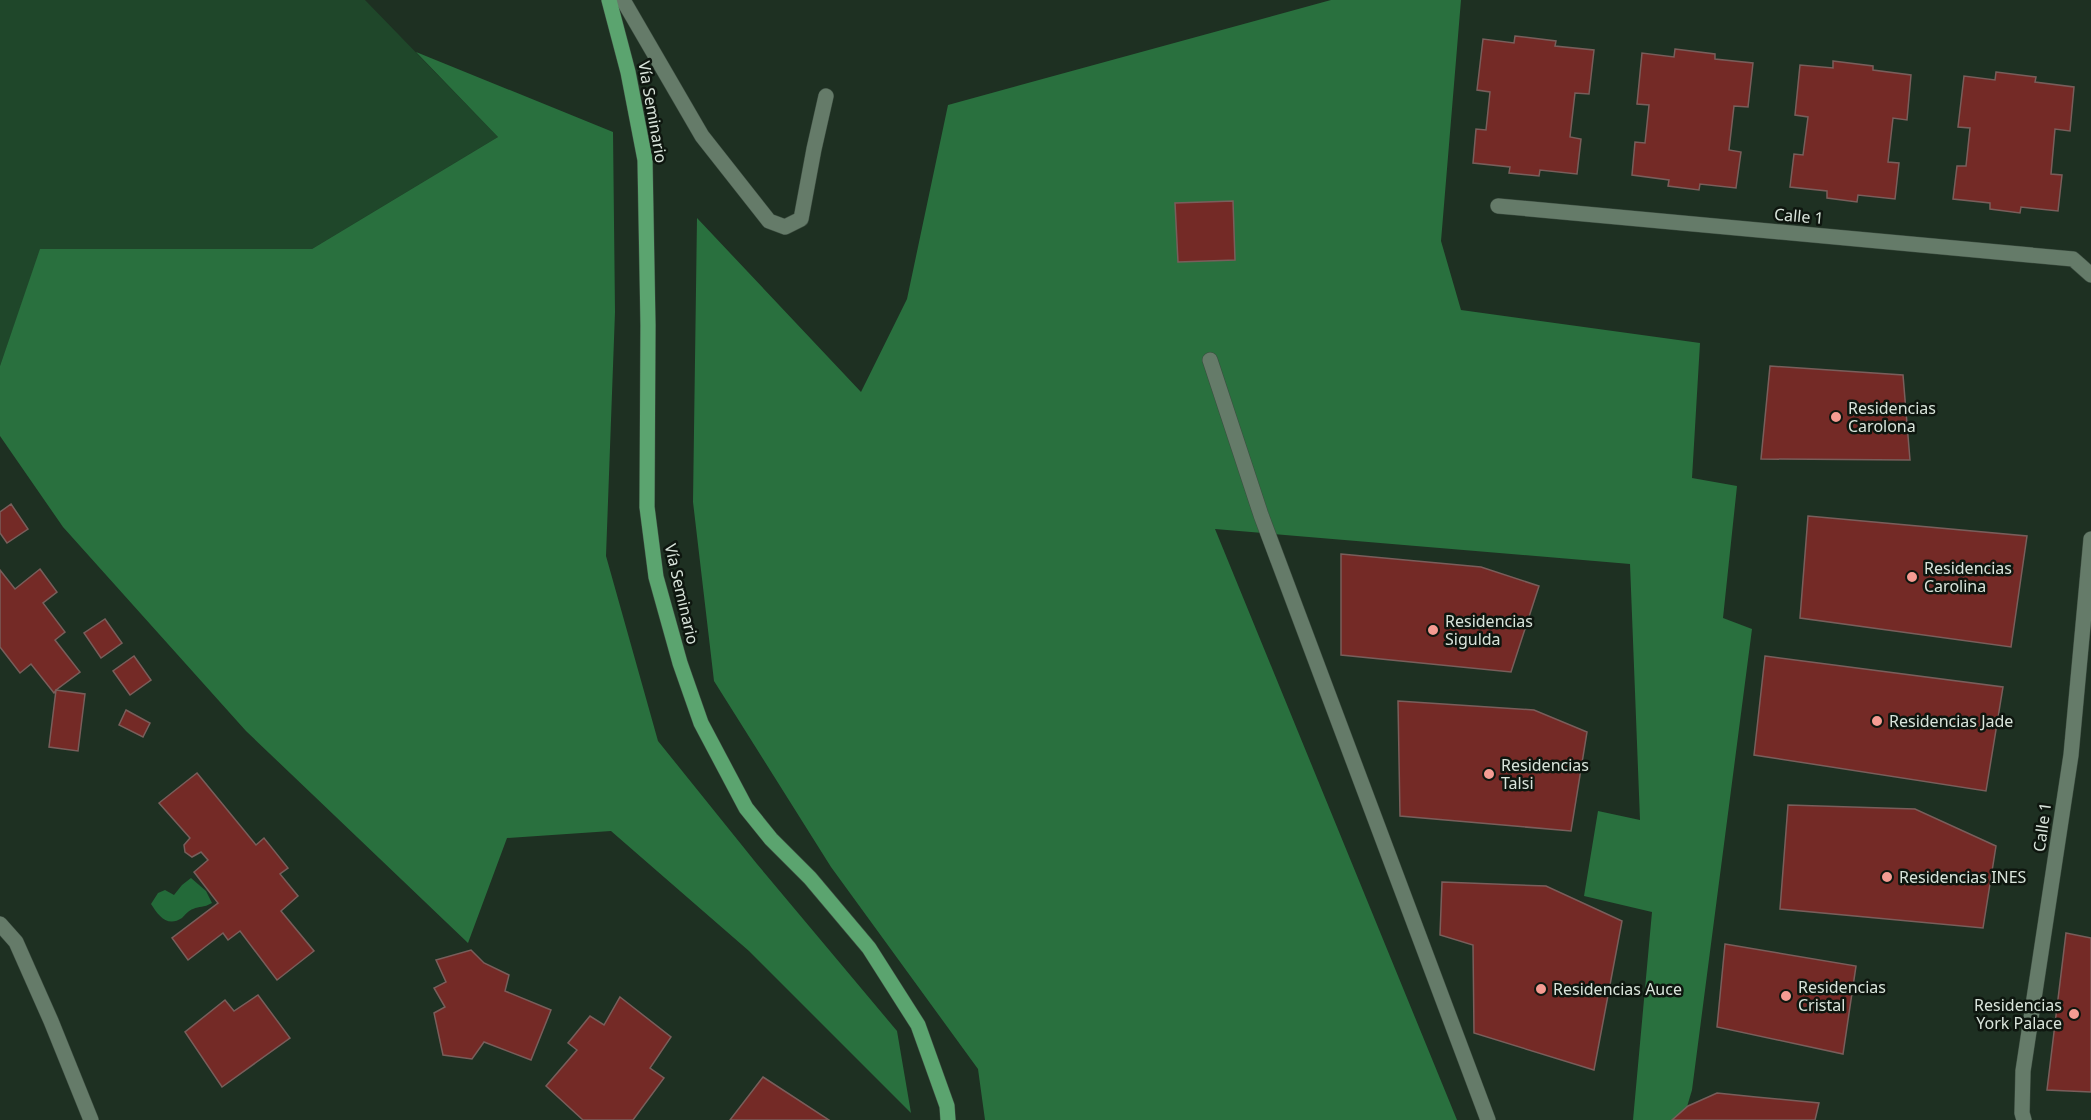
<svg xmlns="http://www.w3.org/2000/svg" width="2091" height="1120" font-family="'Noto Sans',sans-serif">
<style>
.green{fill:#1f472a}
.forest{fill:#29703e}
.water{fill:#236a39}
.building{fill:#742a26;stroke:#795e5b;stroke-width:1.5}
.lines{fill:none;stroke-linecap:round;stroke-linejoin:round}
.minor-casing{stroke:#3d4d41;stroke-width:16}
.major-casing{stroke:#3d4d41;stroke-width:16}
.minor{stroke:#657b69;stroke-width:15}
.major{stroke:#5ba46f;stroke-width:15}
.poi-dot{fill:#f59c93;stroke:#0e160f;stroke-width:2}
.labels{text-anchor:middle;stroke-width:5;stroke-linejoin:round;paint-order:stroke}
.street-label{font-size:16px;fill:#d9e4db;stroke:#0e160f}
.poi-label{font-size:16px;fill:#d9e4db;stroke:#0e160f;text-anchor:start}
</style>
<rect width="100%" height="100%" fill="#1e3022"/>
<!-- green -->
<polygon class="green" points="0,0 365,0 498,137 312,249 41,249 0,366"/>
<!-- forest -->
<g class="forest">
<polygon points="1331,0 1461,0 1441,241 1461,310 1700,343 1692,478 1737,486 1723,618 1752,629 1692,1090 1683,1120 1633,1120 1652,912 1584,896 1598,811 1640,820 1630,564 1215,529 1457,1120 985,1120 978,1069 831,867 714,681 693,502 697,218 861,392 907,299 948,105"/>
<polygon points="416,52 613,132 615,312 606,556 658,741 757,864 897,1031 911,1113 749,951 611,831 507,838 468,943 246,731 63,527 0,436 0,366 40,249 312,249 498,137"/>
</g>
<!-- water -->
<path class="water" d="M191,878l15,13 6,12c-9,5 -12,3 -19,6 -4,1 -8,6 -11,9 -15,10 -24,-3 -31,-14l7,-11 7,-3 9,5 8,-10z"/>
<!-- building -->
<g class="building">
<polygon points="1515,36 1556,41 1555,46 1594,50 1589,94 1575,93 1570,137 1581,139 1577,174 1540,170 1539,176 1509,173 1510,167 1473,163 1476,129 1486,130 1490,92 1477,90 1483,39 1514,43"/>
<polygon points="1675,49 1715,54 1715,59 1753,63 1748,107 1734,106 1729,150 1741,152 1736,188 1700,184 1699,190 1668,186 1669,180 1632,175 1635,142 1645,143 1649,105 1637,104 1642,53 1674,57"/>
<polygon points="1833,61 1873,66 1873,70 1911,75 1907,120 1893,118 1888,162 1899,163 1895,199 1858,195 1857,202 1827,198 1827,191 1790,187 1794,154 1803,155 1808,117 1795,115 1800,65 1833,68"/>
<polygon points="1996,72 2036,77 2035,82 2074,87 2070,131 2055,129 2051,174 2062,175 2058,211 2021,207 2020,213 1990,209 1990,203 1953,199 1957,166 1966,166 1970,128 1958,127 1964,76 1995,80"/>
<polygon points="1233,201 1235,260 1178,262 1175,203"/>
<polygon points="1770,366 1903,375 1910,460 1761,459"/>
<polygon points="11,504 28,529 7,543 0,533 0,512"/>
<polygon points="1808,516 2027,536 2011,647 1800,618"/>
<polygon points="1341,554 1481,567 1539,586 1511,672 1341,655"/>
<polygon points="40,569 57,592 43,603 65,632 55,640 80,672 56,690 54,693 31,664 20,673 0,647 0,570 15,589"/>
<polygon points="105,619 122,643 101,658 84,633"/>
<polygon points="134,656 151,680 130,695 113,671"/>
<polygon points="1765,656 2003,687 1986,791 1754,755"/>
<polygon points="56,690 85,694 78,751 49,747"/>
<polygon points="1398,701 1534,710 1587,732 1571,831 1400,816"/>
<polygon points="126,710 150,723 143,737 119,725"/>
<polygon points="197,773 256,845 264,838 288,868 280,874 298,896 281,911 314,951 277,980 240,931 228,940 223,933 188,960 172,938 218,903 194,872 208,860 201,852 192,857 185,852 184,845 190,838 159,803"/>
<polygon points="1788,805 1915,809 1996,846 1983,928 1780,909"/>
<polygon points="1442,882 1546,886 1622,921 1594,1070 1474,1033 1473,945 1440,935"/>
<polygon points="2066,933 2091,938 2091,1092 2047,1090"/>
<polygon points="1725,944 1856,966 1843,1054 1717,1027"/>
<polygon points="471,950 484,963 509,975 505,991 551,1010 531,1060 484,1042 472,1059 443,1055 434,1013 445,1007 434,988 446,982 436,960"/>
<polygon points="258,995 290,1038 222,1087 185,1032 225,1000 234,1011"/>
<polygon points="620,997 671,1037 650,1068 664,1078 633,1120 583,1120 546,1086 577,1050 568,1043 590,1016 604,1025"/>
<polygon points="763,1077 829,1120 730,1120"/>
<polygon points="1717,1093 1756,1097 1819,1103 1815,1120 1672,1120 1688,1106"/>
</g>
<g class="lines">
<!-- minor casing -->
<g class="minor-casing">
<g id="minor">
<polyline points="623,0 702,136 769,221 785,227 801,219 814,149 826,96"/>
<polyline points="1498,206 2073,259 2091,275"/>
<polyline points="1210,360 1261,515 1488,1120"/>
<polyline points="0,924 16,942 51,1021 91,1120"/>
<polyline points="2024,1120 2022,1113 2023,1071 2071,755 2091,539"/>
</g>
</g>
<!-- major casing -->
<g class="major-casing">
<polyline id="major" points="609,0 628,72 645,160 648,325 647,507 656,577 680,663 701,723 746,808 771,839 810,878 869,948 918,1025 947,1106 948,1120"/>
</g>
<!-- minor -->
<use href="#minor" class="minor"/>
<!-- major -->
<use href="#major" class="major"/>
</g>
<!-- markers -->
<g class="poi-dot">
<circle cx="1836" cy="417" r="6"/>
<circle cx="1912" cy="577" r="6"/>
<circle cx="1433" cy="630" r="6"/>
<circle cx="1877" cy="721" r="6"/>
<circle cx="1489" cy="774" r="6"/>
<circle cx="1887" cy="877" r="6"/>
<circle cx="1541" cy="989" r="6"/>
<circle cx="1786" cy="996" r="6"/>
<circle cx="2074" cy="1014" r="6"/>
</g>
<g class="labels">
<!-- street labels -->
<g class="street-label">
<text transform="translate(653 112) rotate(80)" y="6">Vía Seminario</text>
<text transform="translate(1799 216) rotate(5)" y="6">Calle 1</text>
<text transform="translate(682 594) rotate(77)" y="6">Vía Seminario</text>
<text transform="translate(2042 827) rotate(-82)" y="6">Calle 1</text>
</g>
<!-- poi labels -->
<g class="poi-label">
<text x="1848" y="414">Residencias<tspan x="1848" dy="18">Carolona</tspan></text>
<text x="1924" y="574">Residencias<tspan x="1924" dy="18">Carolina</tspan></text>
<text x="1445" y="627">Residencias<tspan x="1445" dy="18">Sigulda</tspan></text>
<text x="1889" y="727">Residencias Jade</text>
<text x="1501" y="771">Residencias<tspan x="1501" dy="18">Talsi</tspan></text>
<text x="1899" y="883">Residencias INES</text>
<text x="1798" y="993">Residencias<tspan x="1798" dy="18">Cristal</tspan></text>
<text x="1553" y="995">Residencias Auce</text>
<text x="2062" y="1011" text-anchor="end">Residencias<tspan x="2062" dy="18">York Palace</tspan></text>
</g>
</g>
</svg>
